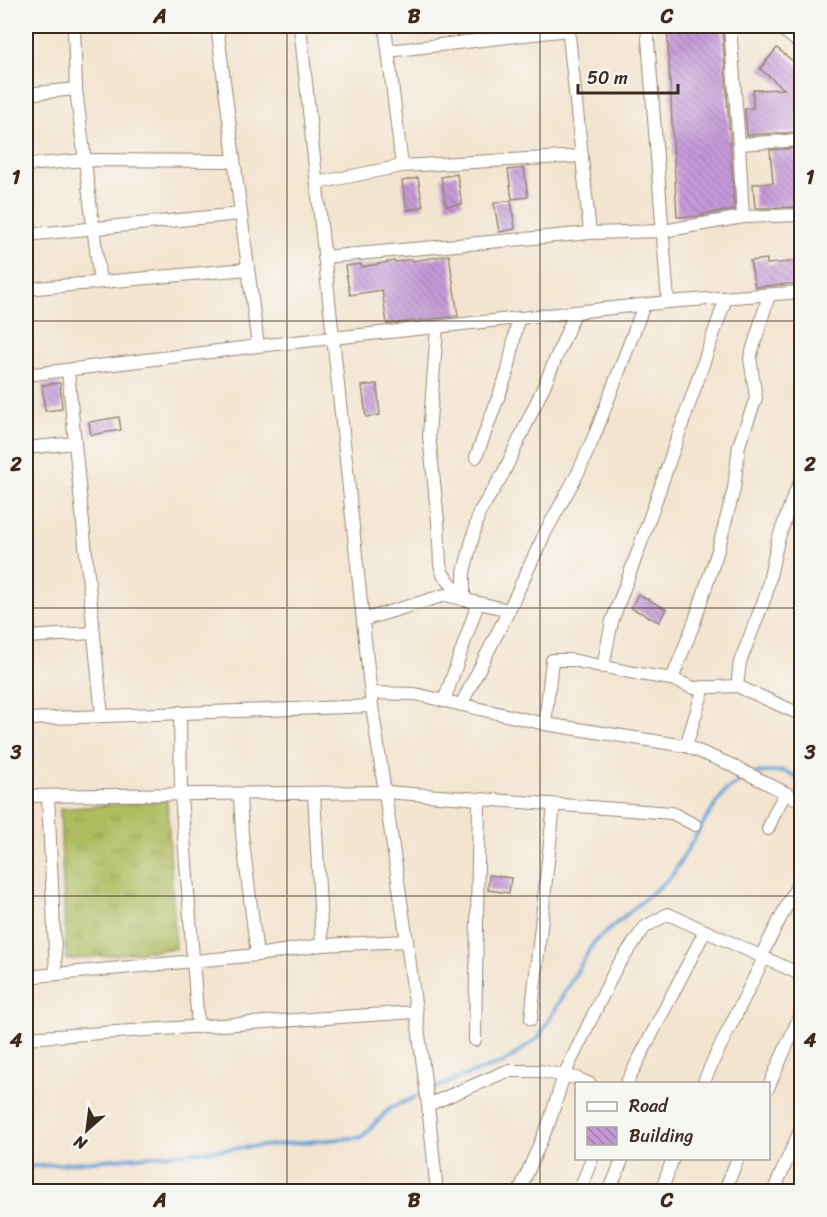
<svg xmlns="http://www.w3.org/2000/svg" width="827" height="1217" font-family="Sriracha,sans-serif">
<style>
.grass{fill:url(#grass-tufts);stroke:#74733e;stroke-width:1.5}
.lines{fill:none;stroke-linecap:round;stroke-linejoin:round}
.stream{stroke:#689fd6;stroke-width:4}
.building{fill:url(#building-back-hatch)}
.minor-casing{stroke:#978776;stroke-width:14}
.minor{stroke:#fff;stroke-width:12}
.grid{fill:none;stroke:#3b2a1e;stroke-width:1.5;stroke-opacity:0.55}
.neatline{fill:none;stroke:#3b2a1e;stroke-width:2}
.grid-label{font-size:20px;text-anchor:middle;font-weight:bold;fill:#3b2a1e}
</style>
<defs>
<pattern id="grass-tufts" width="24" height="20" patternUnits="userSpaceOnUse" patternTransform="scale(1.5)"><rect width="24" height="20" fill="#aebc5e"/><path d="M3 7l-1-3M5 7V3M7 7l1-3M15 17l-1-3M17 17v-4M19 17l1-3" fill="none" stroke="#8f994d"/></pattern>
<pattern id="building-back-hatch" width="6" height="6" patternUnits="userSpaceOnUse" patternTransform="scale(1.5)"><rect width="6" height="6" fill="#c69ad9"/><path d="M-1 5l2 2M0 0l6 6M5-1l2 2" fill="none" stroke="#a27eaf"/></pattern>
</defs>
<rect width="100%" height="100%" fill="#f6f6f2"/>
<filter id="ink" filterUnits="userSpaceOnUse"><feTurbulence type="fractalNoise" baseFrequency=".0167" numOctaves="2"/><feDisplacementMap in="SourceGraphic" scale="12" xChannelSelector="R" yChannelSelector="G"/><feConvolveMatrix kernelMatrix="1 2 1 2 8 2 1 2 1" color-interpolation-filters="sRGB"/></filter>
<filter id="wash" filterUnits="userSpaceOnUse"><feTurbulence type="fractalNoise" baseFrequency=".008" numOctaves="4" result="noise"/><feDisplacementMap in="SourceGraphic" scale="24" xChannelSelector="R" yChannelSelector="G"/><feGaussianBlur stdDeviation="1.35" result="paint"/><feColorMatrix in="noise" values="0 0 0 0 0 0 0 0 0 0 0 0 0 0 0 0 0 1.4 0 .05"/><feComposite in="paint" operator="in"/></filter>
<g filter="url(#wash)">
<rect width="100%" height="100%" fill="#f3e4cf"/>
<!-- grass -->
<polygon class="grass" points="167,800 176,948 66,960 60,809"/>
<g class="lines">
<!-- stream -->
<g class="stream">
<polyline points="756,773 784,771 802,780"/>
<polyline points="26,1167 362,1137 390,1108 464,1076 505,1062 539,1037 594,942 671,877 706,819 725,791 747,777"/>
</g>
</g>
<g id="blocks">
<!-- building -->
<g class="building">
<polygon points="667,26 694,26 694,28 722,26 730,138 734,210 704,214 704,216 677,217"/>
<polygon points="777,48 801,68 801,102 799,101 801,132 747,135 745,109 753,108 753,90 784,89 760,69"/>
<polygon points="801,148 801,207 755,208 753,184 773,183 770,150"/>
<polygon points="524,168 528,197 512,199 508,170"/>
<polygon points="457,174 462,204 446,206 441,177"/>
<polygon points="418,178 423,207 407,210 402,181"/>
<polygon points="511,200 515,229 499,232 494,203"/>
<polygon points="449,255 458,316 387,324 382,290 350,295 345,266 361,264 361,267 394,261 395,262 412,259 413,261"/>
<polygon points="767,259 767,264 801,261 801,283 755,287 750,261"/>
<polygon points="60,383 62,409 45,411 42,385"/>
<polygon points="377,384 380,415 366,417 362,386"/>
<polygon points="119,417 121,430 91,435 89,422"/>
<polygon points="638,594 666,609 659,622 631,608"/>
<polygon points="489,875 511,878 509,893 488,890"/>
</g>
</g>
</g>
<g filter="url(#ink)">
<use href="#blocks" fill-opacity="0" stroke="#978776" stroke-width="1.5"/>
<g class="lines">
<!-- minor casing -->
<g class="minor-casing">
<g id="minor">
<polyline points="74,26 76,89"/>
<polyline points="217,26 258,346"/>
<polyline points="300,26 372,706 407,941 428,1105 437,1192"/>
<polyline points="385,26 402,166 582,156"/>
<polyline points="568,26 590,233"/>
<polyline points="778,26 802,45"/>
<polyline points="388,51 568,30"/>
<polyline points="26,94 76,89 100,282"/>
<polyline points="739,144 802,140"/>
<polyline points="26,165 85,160 234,161"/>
<polyline points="317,183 402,166"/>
<polyline points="743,217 802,215"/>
<polyline points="26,235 240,214"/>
<polyline points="324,257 590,233 663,231 743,217 739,144 730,26"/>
<polyline points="26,289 247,269"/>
<polyline points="668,302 802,292"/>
<polyline points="437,328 429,435 438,521 440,565 443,574 464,600"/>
<polyline points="68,371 75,443"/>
<polyline points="26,375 258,346 668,302 647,26"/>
<polyline points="26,448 75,443 102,716"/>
<polyline points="476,457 508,371 518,319"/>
<polyline points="464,600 464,572 479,513 503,474 544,386 575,313"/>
<polyline points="363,620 445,595 509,610"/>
<polyline points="26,637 93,633"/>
<polyline points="603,667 612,621 640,546 726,298"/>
<polyline points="672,679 694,623 718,550 734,489 739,445 756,398 750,358 769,295"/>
<polyline points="737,686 740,662 766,595 778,540 792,500 802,477"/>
<polyline points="371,693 415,694 545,724 552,660 572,660 639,674 672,679 694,688 737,686 802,715"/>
<polyline points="444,701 478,603"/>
<polyline points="461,705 509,610 545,533 579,471 596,432 644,305"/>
<polyline points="180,712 181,795 198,1027"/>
<polyline points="26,719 372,706"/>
<polyline points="545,724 686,746 704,687"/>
<polyline points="686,746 727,763 786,793"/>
<polyline points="314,793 322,945"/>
<polyline points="240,794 242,834 257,955"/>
<polyline points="26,796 385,792 672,813 695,825"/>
<polyline points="48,796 56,974"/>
<polyline points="768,829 776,810 786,793 802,802"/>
<polyline points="761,956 802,876"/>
<polyline points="26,977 257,955 322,945 407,941"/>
<polyline points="531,1019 554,805"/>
<polyline points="26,1038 415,1012"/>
<polyline points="475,1040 479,800"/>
<polyline points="626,1084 705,931"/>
<polyline points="703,1084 713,1061 764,958"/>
<polyline points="768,1088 802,1011"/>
<polyline points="428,1105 507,1071 540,1071 576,1078 590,1084"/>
<polyline points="519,1192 550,1120 564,1075 616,968 645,927 668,914 802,975"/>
<polyline points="579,1192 592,1158"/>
<polyline points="609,1192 623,1158"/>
<polyline points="661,1192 673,1158"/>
<polyline points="724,1192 738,1158"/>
<polyline points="773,1192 802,1126"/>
</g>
</g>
<!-- minor -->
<use href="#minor" class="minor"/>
</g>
</g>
<!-- grid -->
<path class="grid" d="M287,26v1166M540,26v1166M26,321h776M26,608h776M26,896h776"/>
<!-- margin -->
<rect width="827" height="1217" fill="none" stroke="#f6f6f2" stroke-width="66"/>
<!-- legend -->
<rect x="575" y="1082" width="195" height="78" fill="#f6f6f2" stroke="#aba49d" stroke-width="1.5"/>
<rect x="587" y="1102" width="30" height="9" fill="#ffffff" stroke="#aba49d" stroke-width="1.5"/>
<text x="629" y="1112" font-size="18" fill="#3b2a1e">Road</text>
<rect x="587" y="1127" width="30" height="18" fill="url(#building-back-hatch)" stroke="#aba49d" stroke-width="1.5"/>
<text x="629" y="1142" font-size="18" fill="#3b2a1e">Building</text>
<!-- north arrow -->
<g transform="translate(87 1130) rotate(208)" stroke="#f6f6f2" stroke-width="4.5" paint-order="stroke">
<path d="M0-4.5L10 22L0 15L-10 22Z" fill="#3b2a1e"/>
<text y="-9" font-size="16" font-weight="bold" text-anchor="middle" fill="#3b2a1e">N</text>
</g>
<!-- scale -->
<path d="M578 84v9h100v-9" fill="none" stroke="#3b2a1e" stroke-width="3"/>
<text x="587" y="84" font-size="18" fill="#3b2a1e" stroke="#f6f6f2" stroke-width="4.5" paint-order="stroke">50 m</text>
<rect x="33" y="33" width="761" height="1151" class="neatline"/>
<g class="grid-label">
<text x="160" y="23">A</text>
<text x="414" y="23">B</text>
<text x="667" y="23">C</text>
<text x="16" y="184">1</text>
<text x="810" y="184">1</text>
<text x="16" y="471">2</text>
<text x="810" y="471">2</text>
<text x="16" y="759">3</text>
<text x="810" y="759">3</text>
<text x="16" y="1047">4</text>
<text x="810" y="1047">4</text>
<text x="160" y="1207">A</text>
<text x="414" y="1207">B</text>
<text x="667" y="1207">C</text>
</g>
</svg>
